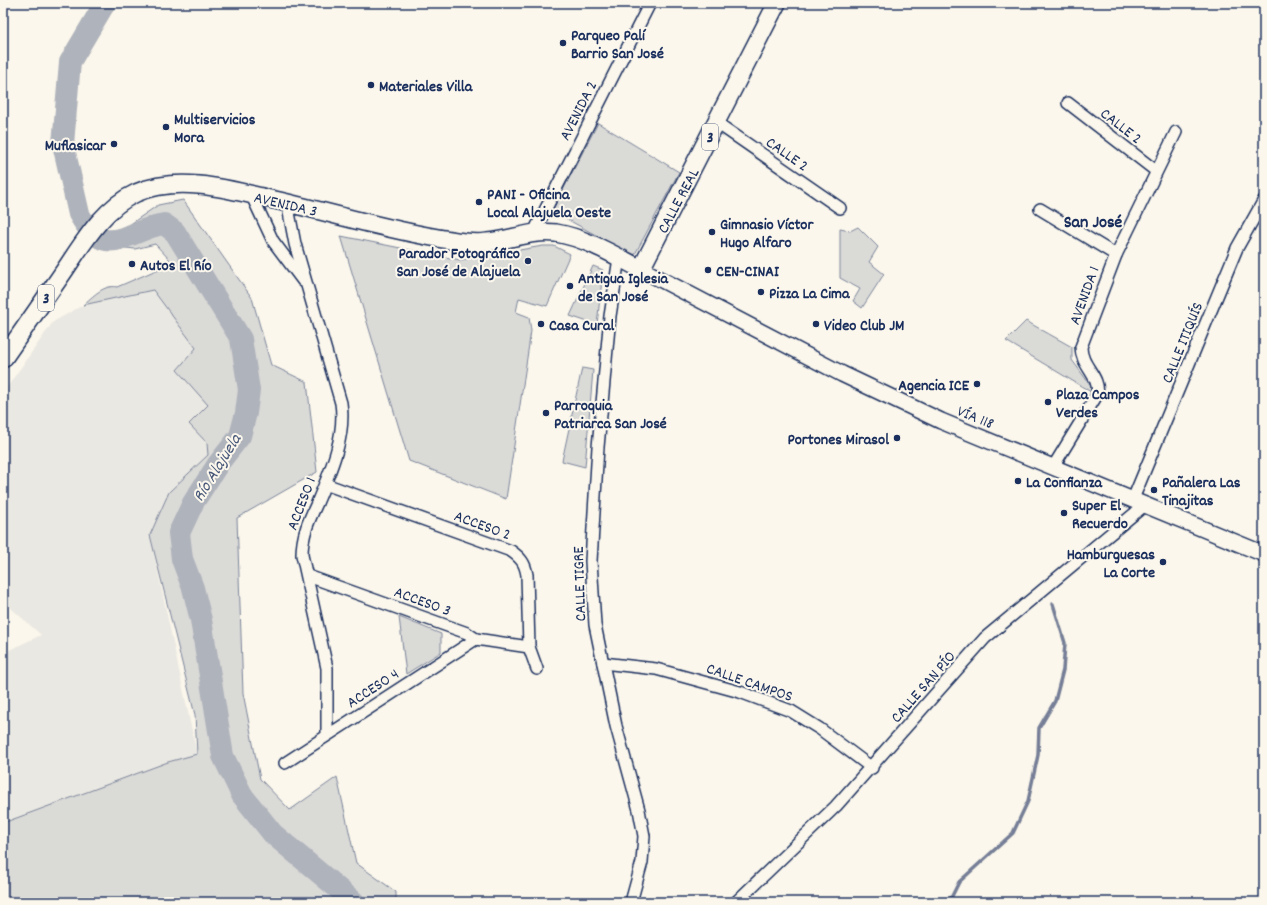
<svg xmlns="http://www.w3.org/2000/svg" width="1267" height="905" font-family="Dekko,sans-serif">
<style>
.built{fill:#eae8e2}
.green{fill:#dadad7;stroke:#7a849a}
.lines{fill:none;stroke-linecap:round;stroke-linejoin:round}
.stream{stroke:#747e96;stroke-width:3.5}
.river{stroke:#afb3bb;stroke-width:22}
.street-casing{stroke:#1b2f5e;stroke-width:14}
.secondary-casing{stroke:#1b2f5e;stroke-width:18}
.primary-casing{stroke:#1b2f5e;stroke-width:20}
.street{stroke:#fbf7ec;stroke-width:11}
.secondary{stroke:#fbf7ec;stroke-width:15}
.primary{stroke:#fbf7ec;stroke-width:17}
.poi-dot{fill:#1b2f5e;stroke:#fbf7ec;stroke-width:1.5}
.labels{text-anchor:middle;stroke-width:4;stroke-linejoin:round;paint-order:stroke}
.shield{fill:#fbf7ec;stroke:#5e6b89;stroke-width:1}
.shield-label{font-size:15px;font-weight:bold;fill:#1b2f5e}
.poi-label{font-size:16px;font-weight:bold;fill:#1b2f5e;stroke:#fbf7ec;text-anchor:start}
.street-label{font-size:16px;fill:#1b2f5e;stroke:#fbf7ec}
.water-label{font-size:17px;font-style:italic;fill:#47577a;stroke:#fbf7ec}
.quarter-label{font-size:18px;font-weight:bold;fill:#1b2f5e;stroke:#fbf7ec}
</style>
<rect width="100%" height="100%" fill="#fbf7ec"/>
<filter id="ink" filterUnits="userSpaceOnUse"><feTurbulence type="fractalNoise" baseFrequency=".025" numOctaves="2"/><feDisplacementMap in="SourceGraphic" scale="8" xChannelSelector="R" yChannelSelector="G"/><feConvolveMatrix kernelMatrix="1 2 1 2 8 2 1 2 1" color-interpolation-filters="sRGB"/></filter>
<g filter="url(#ink)">
<!-- built -->
<polygon class="built" points="153,290 196,348 177,370 209,405 189,424 207,443 208,455 169,492 150,535 197,754 168,762 3,823 3,653 41,635 3,601 3,393 53,322 83,305"/>
<!-- green -->
<g class="green">
<polygon points="598,123 679,172 634,256 552,211"/>
<path d="M183,200l69,98 19,67 36,17 10,90 -80,46 6,175 17,86 30,31 47,-33 19,86 40,29v10h-393v-79l165,-61 29,-8 -2,-39 -45,-180 19,-43 39,-37 -1,-12 -18,-19 19,-19 -31,-35 19,-22 -43,-58 -70,15c9,-8 21,-21 34,-18l44,-19 9,-8 -15,-16 -20,5 -35,-4 58,-40z"/>
<polygon points="858,227 878,247 869,262 884,274 862,308 853,301 860,289 840,278 840,229 850,231"/>
<polygon points="341,236 460,260 543,246 554,246 570,254 547,306 519,298 516,312 529,317 531,331 506,499 409,461"/>
<polygon points="593,266 603,270 597,325 570,316"/>
<polygon points="1026,321 1072,347 1072,360 1091,386 1091,392 1006,341"/>
<polygon points="582,368 593,370 585,467 562,461"/>
<polygon points="399,617 441,634 441,652 406,674"/>
</g>
<g class="lines">
<!-- stream -->
<polyline class="stream" points="949,902 959,882 1013,833 1028,801 1038,755 1039,728 1055,701 1063,670 1065,643 1053,604"/>
<!-- river -->
<path class="river" d="M105,3l-35,59 -7,82 16,70c27,49 48,16 85,10l11,8 66,107 8,51 -3,23 -6,23 -22,28 -25,39 -14,30 3,26 11,29 8,32 22,136 19,39 31,39 81,68"/>
<!-- street casing -->
<g class="street-casing">
<g id="street">
<polyline points="1068,103 1156,171"/>
<polyline points="717,123 840,208"/>
<polyline points="251,194 273,241 303,281"/>
<path d="M287,202l8,42 46,159c5,34 -11,69 -24,100 -8,17 -15,32 -15,52l25,113v66"/>
<polyline points="1040,209 1116,255"/>
<polyline points="534,232 650,3"/>
<polyline points="619,258 610,316 598,447 591,561 595,625 616,726 639,810 644,836 642,862 631,902"/>
<path d="M1053,467l44,-72c4,-19 -16,-28 -16,-48l35,-92 60,-123"/>
<path d="M325,484l186,67c10,7 14,12 16,24l2,72 8,22"/>
<polyline points="1133,499 1237,248 1264,200"/>
<polyline points="308,576 467,633 476,639 529,647"/>
<polyline points="603,663 656,669 740,692 791,711 820,729 872,768"/>
<polyline points="285,763 476,639"/>
<polyline points="736,902 836,806 985,638 1146,504"/>
</g>
</g>
<!-- secondary casing -->
<g class="secondary-casing">
<polyline id="secondary" points="641,269 842,374 941,421 1264,554"/>
</g>
<!-- primary casing -->
<g class="primary-casing">
<path id="primary" d="M3,359c19,-27 38,-55 57,-82 21,-30 41,-68 76,-84 42,-18 92,-4 134,6 60,13 119,32 180,41 12,2 25,4 37,2 24,-2 45,-12 69,-9 30,5 58,22 85,36l136,-266"/>
</g>
<!-- street -->
<use href="#street" class="street"/>
<!-- secondary -->
<use href="#secondary" class="secondary"/>
<!-- primary -->
<use href="#primary" class="primary"/>
</g>
</g>
<!-- markers -->
<g class="poi-dot">
<circle cx="563" cy="43" r="4"/>
<circle cx="371" cy="85" r="4"/>
<circle cx="166" cy="127" r="4"/>
<circle cx="114" cy="144" r="4"/>
<circle cx="479" cy="202" r="4"/>
<circle cx="712" cy="232" r="4"/>
<circle cx="528" cy="261" r="4"/>
<circle cx="132" cy="264" r="4"/>
<circle cx="708" cy="270" r="4"/>
<circle cx="570" cy="286" r="4"/>
<circle cx="761" cy="292" r="4"/>
<circle cx="541" cy="324" r="4"/>
<circle cx="816" cy="324" r="4"/>
<circle cx="977" cy="384" r="4"/>
<circle cx="1048" cy="402" r="4"/>
<circle cx="546" cy="413" r="4"/>
<circle cx="897" cy="438" r="4"/>
<circle cx="1018" cy="481" r="4"/>
<circle cx="1154" cy="490" r="4"/>
<circle cx="1064" cy="513" r="4"/>
<circle cx="1163" cy="562" r="4"/>
</g>
<g class="labels">
<!-- shield labels -->
<g class="shield">
<rect x="702" y="124" width="16" height="26" rx="3"/>
<rect x="38" y="285" width="16" height="26" rx="3"/>
</g>
<g class="shield-label">
<text x="710" y="142">3</text>
<text x="46" y="303">3</text>
</g>
<!-- poi labels -->
<g class="poi-label">
<text x="571" y="40">Parqueo Palí<tspan x="571" dy="18">Barrio San José</tspan></text>
<text x="379" y="91">Materiales Villa</text>
<text x="174" y="124">Multiservicios<tspan x="174" dy="18">Mora</tspan></text>
<text x="106" y="150" text-anchor="end">Muflasicar</text>
<text x="487" y="199">PANI - Oficina<tspan x="487" dy="18">Local Alajuela Oeste</tspan></text>
<text x="720" y="229">Gimnasio Víctor<tspan x="720" dy="18">Hugo Alfaro</tspan></text>
<text x="520" y="258" text-anchor="end">Parador Fotográfico<tspan x="520" dy="18">San José de Alajuela</tspan></text>
<text x="140" y="270">Autos El Río</text>
<text x="716" y="276">CEN-CINAI</text>
<text x="578" y="283">Antigua Iglesia<tspan x="578" dy="18">de San José</tspan></text>
<text x="769" y="298">Pizza La Cima</text>
<text x="549" y="330">Casa Cural</text>
<text x="824" y="330">Video Club JM</text>
<text x="969" y="390" text-anchor="end">Agencia ICE</text>
<text x="1056" y="399">Plaza Campos<tspan x="1056" dy="18">Verdes</tspan></text>
<text x="554" y="410">Parroquia<tspan x="554" dy="18">Patriarca San José</tspan></text>
<text x="889" y="444" text-anchor="end">Portones Mirasol</text>
<text x="1026" y="487">La Confianza</text>
<text x="1162" y="487">Pañalera Las<tspan x="1162" dy="18">Tinajitas</tspan></text>
<text x="1072" y="510">Super El<tspan x="1072" dy="18">Recuerdo</tspan></text>
<text x="1155" y="559" text-anchor="end">Hamburguesas<tspan x="1155" dy="18">La Corte</tspan></text>
</g>
<!-- street labels -->
<g class="street-label">
<text transform="translate(577 110) rotate(-63)" y="6">AVENIDA 2</text>
<text transform="translate(1122 125) rotate(38)" y="6">CALLE 2</text>
<text transform="translate(788 153) rotate(35)" y="6">CALLE 2</text>
<text transform="translate(677 200) rotate(-62)" y="6">CALLE REAL</text>
<text transform="translate(286 203) rotate(13)" y="6">AVENIDA 3</text>
<text transform="translate(1083 295) rotate(-70)" y="6">AVENIDA 1</text>
<text transform="translate(1181 342) rotate(-68)" y="6">CALLE ITIQUÍS</text>
<text transform="translate(976 416) rotate(22)" y="6">VÍA 118</text>
<text transform="translate(300 503) rotate(-69)" y="6">ACCESO 1</text>
<text transform="translate(483 524) rotate(20)" y="6">ACCESO 2</text>
<text transform="translate(578 584) rotate(-92)" y="6">CALLE TIGRE</text>
<text transform="translate(423 600) rotate(20)" y="6">ACCESO 3</text>
<text transform="translate(750 681) rotate(19)" y="6">CALLE CAMPOS</text>
<text transform="translate(922 686) rotate(-49)" y="6">CALLE SAN PÍO</text>
<text transform="translate(372 687) rotate(-33)" y="6">ACCESO 4</text>
</g>
<!-- water labels -->
<g class="water-label">
<text transform="translate(216 467) rotate(-58)" y="6">Río Alajuela</text>
</g>
<!-- quarter labels -->
<g class="quarter-label">
<text x="1093" y="227">San José</text>
</g>
</g>
<!-- margin -->
<rect width="1267" height="905" fill="none" stroke="#fbf7ec" stroke-width="16"/>
<rect x="8" y="8" width="1251" height="889" fill="none" stroke="#1b2f5e" stroke-width="1.5" filter="url(#ink)"/>
</svg>
